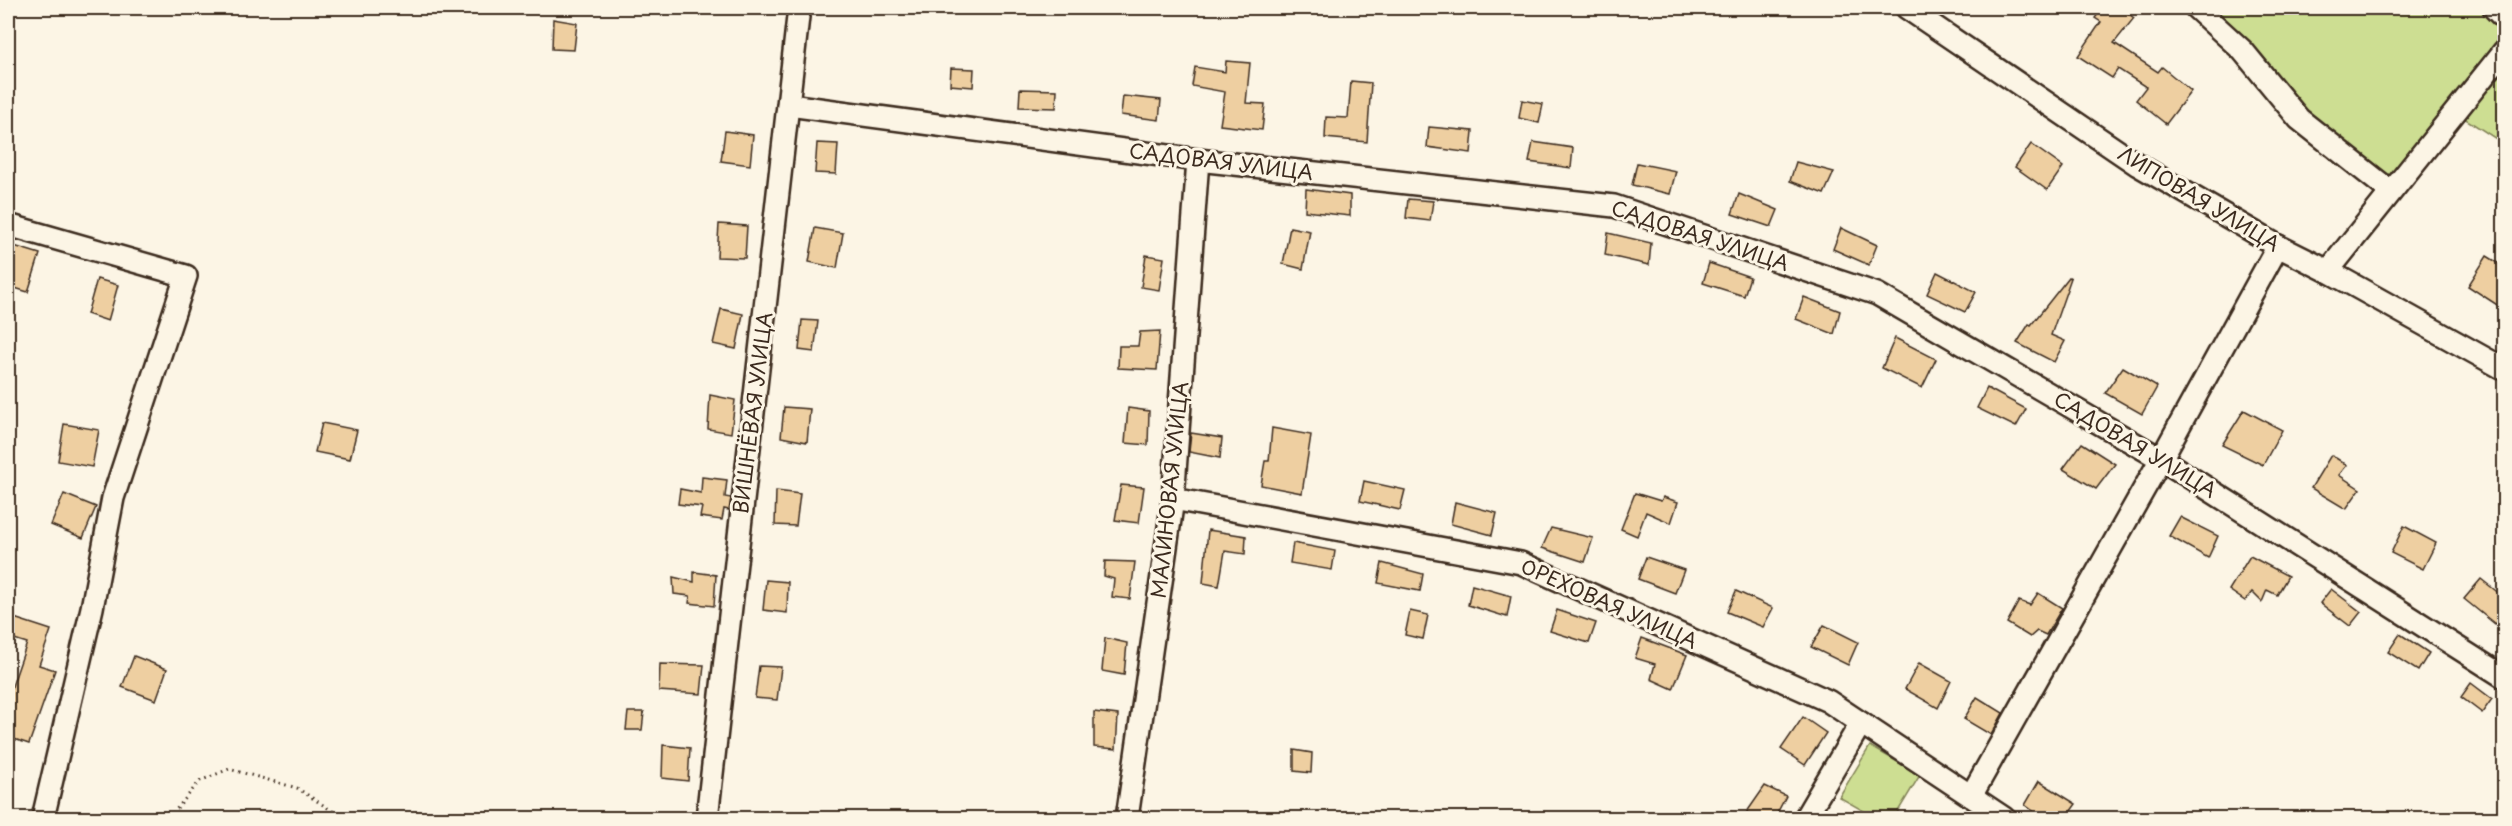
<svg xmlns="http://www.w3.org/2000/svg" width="2512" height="826" font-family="'Playpen Sans',sans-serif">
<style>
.green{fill:#cdde92;stroke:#848458;stroke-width:1.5}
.building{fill:#eecfa1;stroke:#3b2a1e;stroke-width:1.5}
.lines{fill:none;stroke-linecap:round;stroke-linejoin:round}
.street-casing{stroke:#3b2a1e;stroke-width:26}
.path{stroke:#3b2a1e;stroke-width:3;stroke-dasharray:1.5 4.5;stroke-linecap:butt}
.street{stroke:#fcf5e5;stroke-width:21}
.labels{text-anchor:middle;stroke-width:6;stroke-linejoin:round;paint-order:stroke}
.street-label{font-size:20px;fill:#3b2a1e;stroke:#fcf5e5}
</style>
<rect width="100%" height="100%" fill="#fcf5e5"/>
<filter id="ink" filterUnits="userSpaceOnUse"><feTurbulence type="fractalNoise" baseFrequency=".0167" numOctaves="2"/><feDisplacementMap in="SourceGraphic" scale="12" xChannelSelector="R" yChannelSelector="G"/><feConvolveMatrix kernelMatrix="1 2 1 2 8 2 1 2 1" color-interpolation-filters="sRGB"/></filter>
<g filter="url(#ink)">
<!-- green -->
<g class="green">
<polygon points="2196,8 2504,8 2504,144 2455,112 2390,191"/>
<polygon points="1870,746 1920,775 1894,818 1876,818 1839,797"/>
</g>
<!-- building -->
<g class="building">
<polygon points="2103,8 2121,8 2134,18 2114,43 2158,72 2162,67 2191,91 2166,124 2136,100 2146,87 2118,69 2112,78 2078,56 2101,22 2095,18"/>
<polygon points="553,19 577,23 574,50 552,49"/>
<polygon points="1226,61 1250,63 1246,103 1265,104 1262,130 1220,125 1225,92 1192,86 1195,67 1225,72"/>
<polygon points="951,68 974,69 973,87 950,85"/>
<polygon points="1351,81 1371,83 1367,142 1325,138 1326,117 1348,118"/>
<polygon points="1020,89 1057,90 1056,108 1019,107"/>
<polygon points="1123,96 1161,100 1159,120 1121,115"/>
<polygon points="1522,100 1543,104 1539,123 1519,118"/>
<polygon points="1429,127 1473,131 1471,153 1427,147"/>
<polygon points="725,131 753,135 750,165 721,161"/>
<polygon points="1533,142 1573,148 1571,168 1529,162"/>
<polygon points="817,143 838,144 836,174 815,173"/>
<polygon points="2031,144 2063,167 2047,190 2015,167"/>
<polygon points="1796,162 1834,172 1824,194 1790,181"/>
<polygon points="1637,163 1676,171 1670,194 1632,185"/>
<polygon points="1306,189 1350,195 1350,216 1305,211"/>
<polygon points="1739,194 1778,210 1771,227 1732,214"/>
<polygon points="1408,199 1433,201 1430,221 1406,218"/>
<polygon points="719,224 747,226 745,258 717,257"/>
<polygon points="1290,227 1310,231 1303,269 1283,264"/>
<polygon points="815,228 843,233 837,268 809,262"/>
<polygon points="1841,228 1877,245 1869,265 1833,249"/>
<polygon points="1608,233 1651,243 1649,265 1605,255"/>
<polygon points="14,246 40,254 28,292 8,286 8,267"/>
<polygon points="1146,255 1164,258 1159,290 1141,287"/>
<polygon points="2487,256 2505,267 2505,310 2468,286"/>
<polygon points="1709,263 1750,277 1744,296 1703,283"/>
<polygon points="1937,272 1976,292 1965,312 1927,294"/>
<polygon points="2069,277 2071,278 2051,335 2065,341 2054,362 2017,343 2029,324 2031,325"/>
<polygon points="97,279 118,285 108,321 87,314"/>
<polygon points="1804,297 1840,311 1834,334 1796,319"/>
<polygon points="721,309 743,314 736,349 713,344"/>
<polygon points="802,320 818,321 814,352 799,350"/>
<polygon points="1160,331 1157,370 1118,368 1119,346 1138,346 1140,332"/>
<polygon points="1895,338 1936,359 1922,388 1882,368"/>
<polygon points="2123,367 2157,387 2142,414 2105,393"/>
<polygon points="1987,388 2026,409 2016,427 1977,408"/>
<polygon points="710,395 735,400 731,433 708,429"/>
<polygon points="784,407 810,409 807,442 781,437"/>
<polygon points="1128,408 1149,411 1148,445 1125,443"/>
<polygon points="2244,410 2282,430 2263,465 2222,445"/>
<polygon points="322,423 357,430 350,459 315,452"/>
<polygon points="64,424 99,430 92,467 58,461"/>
<polygon points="1272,428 1311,435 1302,493 1261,485 1265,461 1269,461"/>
<polygon points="1191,433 1222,438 1220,458 1189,452"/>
<polygon points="2082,443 2115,464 2096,489 2063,469"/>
<polygon points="2331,455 2347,465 2339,475 2360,489 2346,509 2311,488"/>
<polygon points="702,477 727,480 725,497 731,498 729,510 724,509 722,520 700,517 702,507 678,504 680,489 701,493"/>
<polygon points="1364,481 1405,490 1400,510 1360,501"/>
<polygon points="1121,485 1144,487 1139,523 1115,520"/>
<polygon points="776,491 800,494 796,526 775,525"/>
<polygon points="1635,493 1661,501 1663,497 1678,502 1671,523 1646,512 1637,536 1621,529"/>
<polygon points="64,494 96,507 83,538 51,525"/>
<polygon points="1455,502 1497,513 1492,535 1451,524"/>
<polygon points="2180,517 2218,536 2208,558 2169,536"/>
<polygon points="2404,526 2436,543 2423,569 2391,553"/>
<polygon points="1551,528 1593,538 1585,562 1542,548"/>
<polygon points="1208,530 1246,536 1245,554 1225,551 1219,586 1203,583"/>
<polygon points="1293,543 1335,551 1332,570 1290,563"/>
<polygon points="2250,556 2288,576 2277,595 2267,590 2262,602 2252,592 2245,601 2229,590"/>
<polygon points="1646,557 1684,570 1675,593 1638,579"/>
<polygon points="1105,561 1135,562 1130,599 1112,597 1114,579 1104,576"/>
<polygon points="1382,563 1423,574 1420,591 1378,583"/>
<polygon points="694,572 716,575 714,606 689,603 690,596 674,594 673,577 694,582"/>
<polygon points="2481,579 2505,598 2505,612 2495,624 2464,599"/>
<polygon points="766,580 788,582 787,613 763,610"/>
<polygon points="1472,585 1511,596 1507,617 1468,605"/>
<polygon points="2331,589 2361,612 2350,626 2320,603"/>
<polygon points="1736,591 1773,608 1763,627 1727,612"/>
<polygon points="2038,593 2062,608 2046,635 2037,631 2030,637 2007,623 2019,601 2030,605"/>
<polygon points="1557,610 1596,623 1589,643 1550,631"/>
<polygon points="1410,611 1428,615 1423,639 1405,635"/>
<polygon points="8,616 51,630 39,665 55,670 29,744 8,737 8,698 27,643 8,637"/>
<polygon points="1824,625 1858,642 1848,665 1811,647"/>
<polygon points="2400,634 2429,653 2418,671 2388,652"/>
<polygon points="1105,638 1127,643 1124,675 1102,671"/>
<polygon points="1642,638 1687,655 1673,689 1651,679 1655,664 1635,658"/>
<polygon points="134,656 167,669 156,700 122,687"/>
<polygon points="1919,663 1951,681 1938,708 1905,689"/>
<polygon points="660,664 704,665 701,694 659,691"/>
<polygon points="759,666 781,667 777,700 755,698"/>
<polygon points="2471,683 2492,699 2482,713 2461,697"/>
<polygon points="1977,697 2003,713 1991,735 1964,719"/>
<polygon points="628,712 644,712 642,730 626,730"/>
<polygon points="1094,712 1118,715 1116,749 1094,747"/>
<polygon points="1803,717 1826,733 1805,765 1781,749"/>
<polygon points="663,745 690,748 688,781 662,778"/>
<polygon points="1294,750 1312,753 1311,773 1294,771"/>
<polygon points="2039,781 2076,804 2065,819 2044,819 2025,805"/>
<polygon points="1765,786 1786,796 1774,819 1742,819"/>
</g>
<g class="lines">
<!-- street casing -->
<g class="street-casing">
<g id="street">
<polyline points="1907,8 2138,165 2278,246 2328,271 2504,369"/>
<polyline points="2196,8 2243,51 2299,119 2390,191"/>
<polyline points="2494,8 2504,18"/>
<polyline points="789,105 1198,160 1614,206 1877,294 2161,459 2504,677"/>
<polyline points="8,225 186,276 113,498 92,608 43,818"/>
<polyline points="2328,271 2504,51"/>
<polyline points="1173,499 1521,563 1828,701 2004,818"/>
<polyline points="1971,796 2161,459 2278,246"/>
<polyline points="707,818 799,8"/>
<polyline points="1127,818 1173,499 1198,160"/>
<polyline points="1805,818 1861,723"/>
</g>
</g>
<!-- path -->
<polyline class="path" points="169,818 200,781 229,769 297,788 343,818"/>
<!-- street -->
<use href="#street" class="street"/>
</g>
</g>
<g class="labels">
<!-- street labels -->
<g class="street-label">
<text transform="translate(1221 162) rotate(7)" y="7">САДОВАЯ УЛИЦА</text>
<text transform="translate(2199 199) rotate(31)" y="7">ЛИПОВАЯ УЛИЦА</text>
<text transform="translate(1700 236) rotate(18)" y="7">САДОВАЯ УЛИЦА</text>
<text transform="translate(753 413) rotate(-83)" y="7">ВИШНЁВАЯ УЛИЦА</text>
<text transform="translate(2135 445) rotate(31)" y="7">САДОВАЯ УЛИЦА</text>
<text transform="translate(1170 490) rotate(-84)" y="7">МАЛИНОВАЯ УЛИЦА</text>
<text transform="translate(1609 604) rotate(24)" y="7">ОРЕХОВАЯ УЛИЦА</text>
</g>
</g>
<!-- margin -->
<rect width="2512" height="826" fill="none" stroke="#fcf5e5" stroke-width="30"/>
<rect x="15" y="15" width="2482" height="796" fill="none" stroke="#3b2a1e" stroke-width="2" filter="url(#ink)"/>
</svg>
